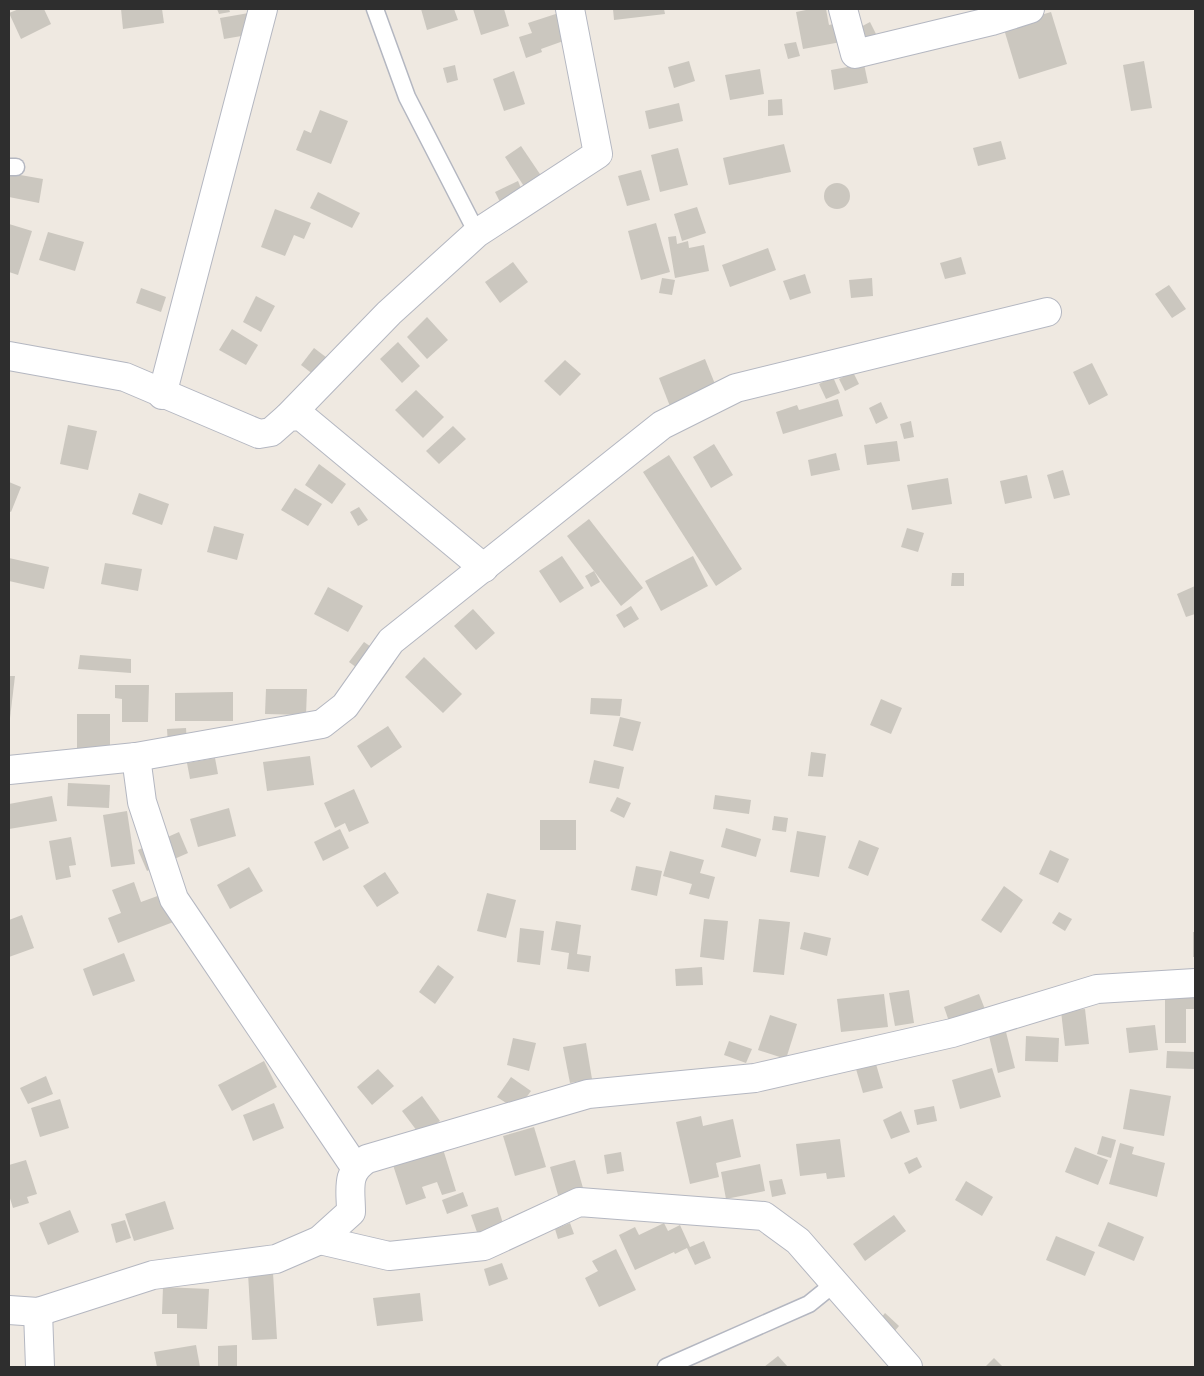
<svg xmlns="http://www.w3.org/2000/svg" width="1204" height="1376" font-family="'Work Sans',sans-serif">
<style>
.building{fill:#cbc7bf}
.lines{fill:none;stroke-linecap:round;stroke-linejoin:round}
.lane-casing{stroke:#b4b7c1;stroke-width:19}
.street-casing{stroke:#b4b7c1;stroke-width:30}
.lane{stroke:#fff;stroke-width:16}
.street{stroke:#fff;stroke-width:28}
</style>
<rect width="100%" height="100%" fill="#efe9e1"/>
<!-- building -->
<g class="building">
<polygon points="19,9 44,9 51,24 21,39 9,13"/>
<polygon points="121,9 162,9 164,23 123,29"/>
<polygon points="217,9 229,9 230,12 219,14"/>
<polygon points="421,9 454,9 458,20 427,30"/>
<polygon points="473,9 504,9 509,26 481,35"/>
<polygon points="571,9 583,34 541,49 542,52 526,58 519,37 532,33 528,23"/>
<polygon points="613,9 664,9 665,14 614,20"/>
<polygon points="811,9 826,9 829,25 838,23 841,42 803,49 796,12"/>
<polygon points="261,11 264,32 224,39 220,18"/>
<polygon points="1051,12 1067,64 1019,79 1003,26"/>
<polygon points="870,22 877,36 862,43 855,30"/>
<polygon points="796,42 800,56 788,59 784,44"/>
<polygon points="689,61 695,81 674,88 668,67"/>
<polygon points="1144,61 1152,108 1131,111 1123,65"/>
<polygon points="864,64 868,83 834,90 831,70"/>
<polygon points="455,65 458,80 447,83 443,68"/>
<polygon points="760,69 764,94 730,100 725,75"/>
<polygon points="514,71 525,104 504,111 493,79"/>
<polygon points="782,99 783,115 768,116 768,100"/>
<polygon points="679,103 683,121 649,129 645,111"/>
<polygon points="320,110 348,121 331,164 296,150 304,130 311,133"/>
<polygon points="1001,141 1006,159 978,166 973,148"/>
<polygon points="784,144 791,172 729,185 723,158"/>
<polygon points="521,146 546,183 529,194 505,157"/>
<polygon points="678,148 688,185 660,192 651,155"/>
<polygon points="641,170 650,200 627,206 618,176"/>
<polygon points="9,173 43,179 39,203 9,197"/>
<polygon points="518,181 525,198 503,208 495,192"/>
<circle cx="837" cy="196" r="13"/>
<polygon points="318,192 360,213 352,228 310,208"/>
<polygon points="697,207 706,233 682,241 674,214"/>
<polygon points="275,209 311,223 304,239 294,235 285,256 261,247"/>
<polygon points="656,223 670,272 641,280 628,231"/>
<polygon points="9,224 32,231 18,275 9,272"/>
<polygon points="48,232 84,242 75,271 39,260"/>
<polygon points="676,236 677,244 688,241 689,248 704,245 709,271 675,278 668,237"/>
<polygon points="768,248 776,270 730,287 722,265"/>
<polygon points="961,257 966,274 945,279 940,263"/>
<polygon points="513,262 528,282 500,303 485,282"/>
<polygon points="805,274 811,293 790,300 783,281"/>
<polygon points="662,278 675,280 672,295 659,293"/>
<polygon points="872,278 873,296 851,298 849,280"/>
<polygon points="1169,285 1186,309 1172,318 1155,294"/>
<polygon points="141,288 166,297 161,312 136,303"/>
<polygon points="256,296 275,306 261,332 243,322"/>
<polygon points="427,317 448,340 427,359 407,337"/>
<polygon points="232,329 258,345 246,365 219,350"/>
<polygon points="398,342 420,366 402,383 380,359"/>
<polygon points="314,348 335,364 322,381 301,365"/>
<polygon points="705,359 717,389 673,414 659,378"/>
<polygon points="565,360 581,374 560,396 544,381"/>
<polygon points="1092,363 1108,395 1089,405 1073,372"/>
<polygon points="853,372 859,384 845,391 839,379"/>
<polygon points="833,377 840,393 826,399 819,384"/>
<polygon points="416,390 444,417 423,438 395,410"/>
<polygon points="838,399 843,416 783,434 776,412 797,405 799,410"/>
<polygon points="881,402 888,418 876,424 869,408"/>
<polygon points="911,421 914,437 904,439 900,424"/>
<polygon points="68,425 97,431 88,470 60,464"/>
<polygon points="453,426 466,439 439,464 426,451"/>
<polygon points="897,441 900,461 867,465 864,445"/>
<polygon points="714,444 733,475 711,488 693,457"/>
<polygon points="836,453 840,470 811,476 808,460"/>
<polygon points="669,455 742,569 716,586 643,472"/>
<polygon points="319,464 346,484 332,504 305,485"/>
<polygon points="1063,470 1070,495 1054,499 1047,475"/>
<polygon points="1027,475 1032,498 1005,504 1000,481"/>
<polygon points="948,478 952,504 912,510 907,485"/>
<polygon points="9,482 21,487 11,512 9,511"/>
<polygon points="295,488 322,504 308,526 281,510"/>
<polygon points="139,493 169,504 162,525 132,514"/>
<polygon points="359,507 368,520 358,526 350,512"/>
<polygon points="589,519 643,588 621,606 567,536"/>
<polygon points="214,526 244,534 237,560 207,552"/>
<polygon points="907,528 924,533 918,552 901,547"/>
<polygon points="562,556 584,588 560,603 539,571"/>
<polygon points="693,556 708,586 661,611 645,581"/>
<polygon points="9,558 49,567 44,589 9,581"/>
<polygon points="105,563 142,569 138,591 101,584"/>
<polygon points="594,571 600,582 591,587 585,576"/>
<polygon points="952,573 964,573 964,586 951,586"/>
<polygon points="1195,586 1195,614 1186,617 1177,594"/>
<polygon points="328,587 363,606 348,632 314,614"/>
<polygon points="631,606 639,619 624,628 616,615"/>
<polygon points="473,609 495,633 476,650 454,626"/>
<polygon points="364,642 394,663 379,684 349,662"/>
<polygon points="80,655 131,659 131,673 78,669"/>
<polygon points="424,657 462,694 443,713 405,677"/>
<polygon points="9,676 15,676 10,718 9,718"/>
<polygon points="115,685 149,685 148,722 122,722 122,699 115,698"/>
<polygon points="266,689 307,689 306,715 265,714"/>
<polygon points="233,692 233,721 175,721 175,693"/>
<polygon points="591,698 622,699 620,716 590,714"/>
<polygon points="881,699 902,708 891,734 870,725"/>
<rect x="77" y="714" width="33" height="36"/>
<polygon points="620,717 641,722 633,751 613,746"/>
<polygon points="388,726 402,747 371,768 357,746"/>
<polygon points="186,728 187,744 168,745 167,729"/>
<polygon points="811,752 826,754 823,777 808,776"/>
<polygon points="310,756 314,785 267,791 263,762"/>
<polygon points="215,758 218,774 190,779 187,763"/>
<polygon points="594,760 624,767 619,789 589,783"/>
<polygon points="68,783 110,785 109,808 67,806"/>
<polygon points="354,789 369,823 349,832 345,823 335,828 324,803"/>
<polygon points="715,795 751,800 749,814 713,809"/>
<polygon points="52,796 57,821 9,829 9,804"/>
<polygon points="617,797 631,803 624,818 610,811"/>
<polygon points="229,808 236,836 198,847 190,819"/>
<polygon points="127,811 135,864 111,867 103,815"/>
<polygon points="774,816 788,818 786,832 772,830"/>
<rect x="540" y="820" width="36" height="30"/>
<polygon points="726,828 761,839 756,857 721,847"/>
<polygon points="340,829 349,848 323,861 314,842"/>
<polygon points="797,831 826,836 819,877 790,872"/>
<polygon points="179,832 188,853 147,871 138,850"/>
<polygon points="71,837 76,865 69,866 71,877 56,880 49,841"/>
<polygon points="859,840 879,848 868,876 848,868"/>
<polygon points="1050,850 1069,859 1058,883 1039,874"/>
<polygon points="670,851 704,860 700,873 715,877 709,899 689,894 692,884 663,876"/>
<polygon points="636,866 662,871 657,896 631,890"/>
<polygon points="249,867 263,891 230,909 217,885"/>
<polygon points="385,872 399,893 377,907 363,886"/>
<polygon points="134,882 141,902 174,890 184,918 118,943 108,918 121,913 112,890"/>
<polygon points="1004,886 1023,900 1001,933 981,920"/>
<polygon points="487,893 516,900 506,938 477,931"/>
<polygon points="1059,912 1072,919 1065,931 1052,923"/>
<polygon points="22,915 34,948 9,957 9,920"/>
<polygon points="704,919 728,921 724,960 700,957"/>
<polygon points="759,919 790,922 784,975 753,972"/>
<polygon points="556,921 581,925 577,954 591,956 589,972 567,969 569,953 551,950"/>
<polygon points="520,928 544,931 540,965 517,962"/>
<polygon points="804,932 831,938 827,956 800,949"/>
<rect x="1193" y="932" width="2" height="25"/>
<polygon points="124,953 135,981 93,996 83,969"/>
<polygon points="438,965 454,977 435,1004 419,992"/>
<polygon points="702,967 703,985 676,986 675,969"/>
<polygon points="909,990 914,1023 895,1026 889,993"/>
<polygon points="1165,990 1194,990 1194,1009 1186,1009 1186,1043 1165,1043"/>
<polygon points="884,994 888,1027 841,1032 837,999"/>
<polygon points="979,994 988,1017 952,1030 944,1007"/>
<polygon points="1085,1009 1089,1044 1065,1046 1061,1011"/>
<polygon points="770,1015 797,1024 786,1059 758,1050"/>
<polygon points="1155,1025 1158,1050 1129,1053 1126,1028"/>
<polygon points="1006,1032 1015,1068 998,1073 989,1036"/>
<polygon points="1026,1036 1059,1038 1058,1062 1025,1061"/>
<polygon points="513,1038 536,1043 529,1071 507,1065"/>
<polygon points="729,1041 752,1049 746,1063 724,1055"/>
<polygon points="586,1043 592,1079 570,1083 563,1047"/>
<polygon points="1167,1051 1195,1052 1195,1069 1166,1068"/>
<polygon points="264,1061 277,1087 232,1111 218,1085"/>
<polygon points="876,1064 883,1088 863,1093 856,1069"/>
<polygon points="992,1068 1001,1097 960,1109 952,1080"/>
<polygon points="378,1069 394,1086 372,1105 357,1087"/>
<polygon points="46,1076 53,1094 28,1104 20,1088"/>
<polygon points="511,1077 531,1091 517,1110 497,1097"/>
<polygon points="1130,1089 1171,1096 1164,1136 1123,1129"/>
<polygon points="422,1096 440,1121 420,1135 402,1111"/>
<polygon points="60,1099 69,1128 40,1137 31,1108"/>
<polygon points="274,1103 284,1128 253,1141 243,1115"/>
<polygon points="934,1106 937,1121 917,1125 914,1110"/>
<polygon points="901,1111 910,1132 891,1139 883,1120"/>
<polygon points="701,1116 703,1126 733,1119 741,1157 716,1163 719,1177 690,1184 676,1122"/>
<polygon points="534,1127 546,1167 515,1176 503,1136"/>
<polygon points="1102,1136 1116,1140 1111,1158 1097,1154"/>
<polygon points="840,1139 845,1177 827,1179 826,1173 800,1176 796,1144"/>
<polygon points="1120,1143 1134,1147 1132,1154 1165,1163 1157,1197 1109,1184"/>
<polygon points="1075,1147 1108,1160 1098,1185 1065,1172"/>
<polygon points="443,1149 456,1191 442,1195 437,1182 422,1187 426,1198 406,1205 393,1165"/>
<polygon points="621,1152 624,1171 607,1174 604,1155"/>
<polygon points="917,1157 922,1167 909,1174 904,1163"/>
<polygon points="26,1160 37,1194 27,1197 29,1203 13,1208 9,1195 9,1165"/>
<polygon points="575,1160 585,1195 560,1202 550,1167"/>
<polygon points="760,1164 765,1191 726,1199 721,1172"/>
<polygon points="782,1179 786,1194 772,1197 769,1181"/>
<polygon points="966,1181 993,1197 982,1216 955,1200"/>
<polygon points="463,1192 468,1206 447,1214 442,1200"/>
<polygon points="165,1201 174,1229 134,1241 125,1214"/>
<polygon points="498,1207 505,1230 479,1238 471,1215"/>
<polygon points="70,1210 79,1232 48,1245 39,1223"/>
<polygon points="894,1215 906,1231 865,1261 853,1244"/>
<polygon points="125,1220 131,1238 116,1243 111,1224"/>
<polygon points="1108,1222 1144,1237 1134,1261 1098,1246"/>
<polygon points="570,1223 574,1234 558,1239 555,1229"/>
<polygon points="664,1223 668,1231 680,1225 690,1247 704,1241 711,1258 695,1265 687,1248 675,1254 674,1252 635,1270 619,1235 635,1227 639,1235"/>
<polygon points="1056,1236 1095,1252 1085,1276 1046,1260"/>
<polygon points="616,1249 636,1290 599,1307 585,1278 598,1271 592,1261"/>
<polygon points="502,1263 508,1279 489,1286 484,1269"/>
<polygon points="273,1273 277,1339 252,1340 248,1274"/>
<polygon points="163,1287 209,1289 207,1329 177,1328 177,1314 162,1314"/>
<polygon points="420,1293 423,1321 377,1326 373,1298"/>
<polygon points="885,1313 899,1326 881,1347 867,1335"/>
<polygon points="196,1345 200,1367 157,1367 154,1352"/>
<polygon points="237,1345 237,1367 218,1367 218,1346"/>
<polygon points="778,1356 788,1367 764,1367"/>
<polygon points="994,1358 1003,1367 985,1367"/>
</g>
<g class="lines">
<!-- lane casing -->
<g class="lane-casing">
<g id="lane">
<polyline points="375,9 407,97 477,233"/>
<polyline points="9,167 16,167"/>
<polyline points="666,1367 809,1304 835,1283"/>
</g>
</g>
<!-- street casing -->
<g class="street-casing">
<g id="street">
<polyline points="843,9 855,54 992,21 1030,9"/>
<polyline points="9,356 125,377 259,434 271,432 288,417 301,416 484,568"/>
<polyline points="162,395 263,9"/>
<polyline points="288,417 389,313 477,233 598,154 570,9"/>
<polyline points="136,757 142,802 174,899 355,1167"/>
<polyline points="9,770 136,757 322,724 345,706 391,641 662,425 736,388 1047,312"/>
<polyline points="320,1240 389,1256 484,1246 579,1202 764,1216 798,1241 908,1367"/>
<path d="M9,1310l29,2 115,-37 123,-16 44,-19 31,-28c0,-23 -6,-39 16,-53l221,-65 167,-16 197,-45 145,-44 98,-6"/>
<polyline points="38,1312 40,1367"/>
</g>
</g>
<!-- lane -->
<use href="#lane" class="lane"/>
<!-- street -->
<use href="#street" class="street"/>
</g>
<!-- border -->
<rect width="1204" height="1376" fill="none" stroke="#2e2e2e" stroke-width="20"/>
</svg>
